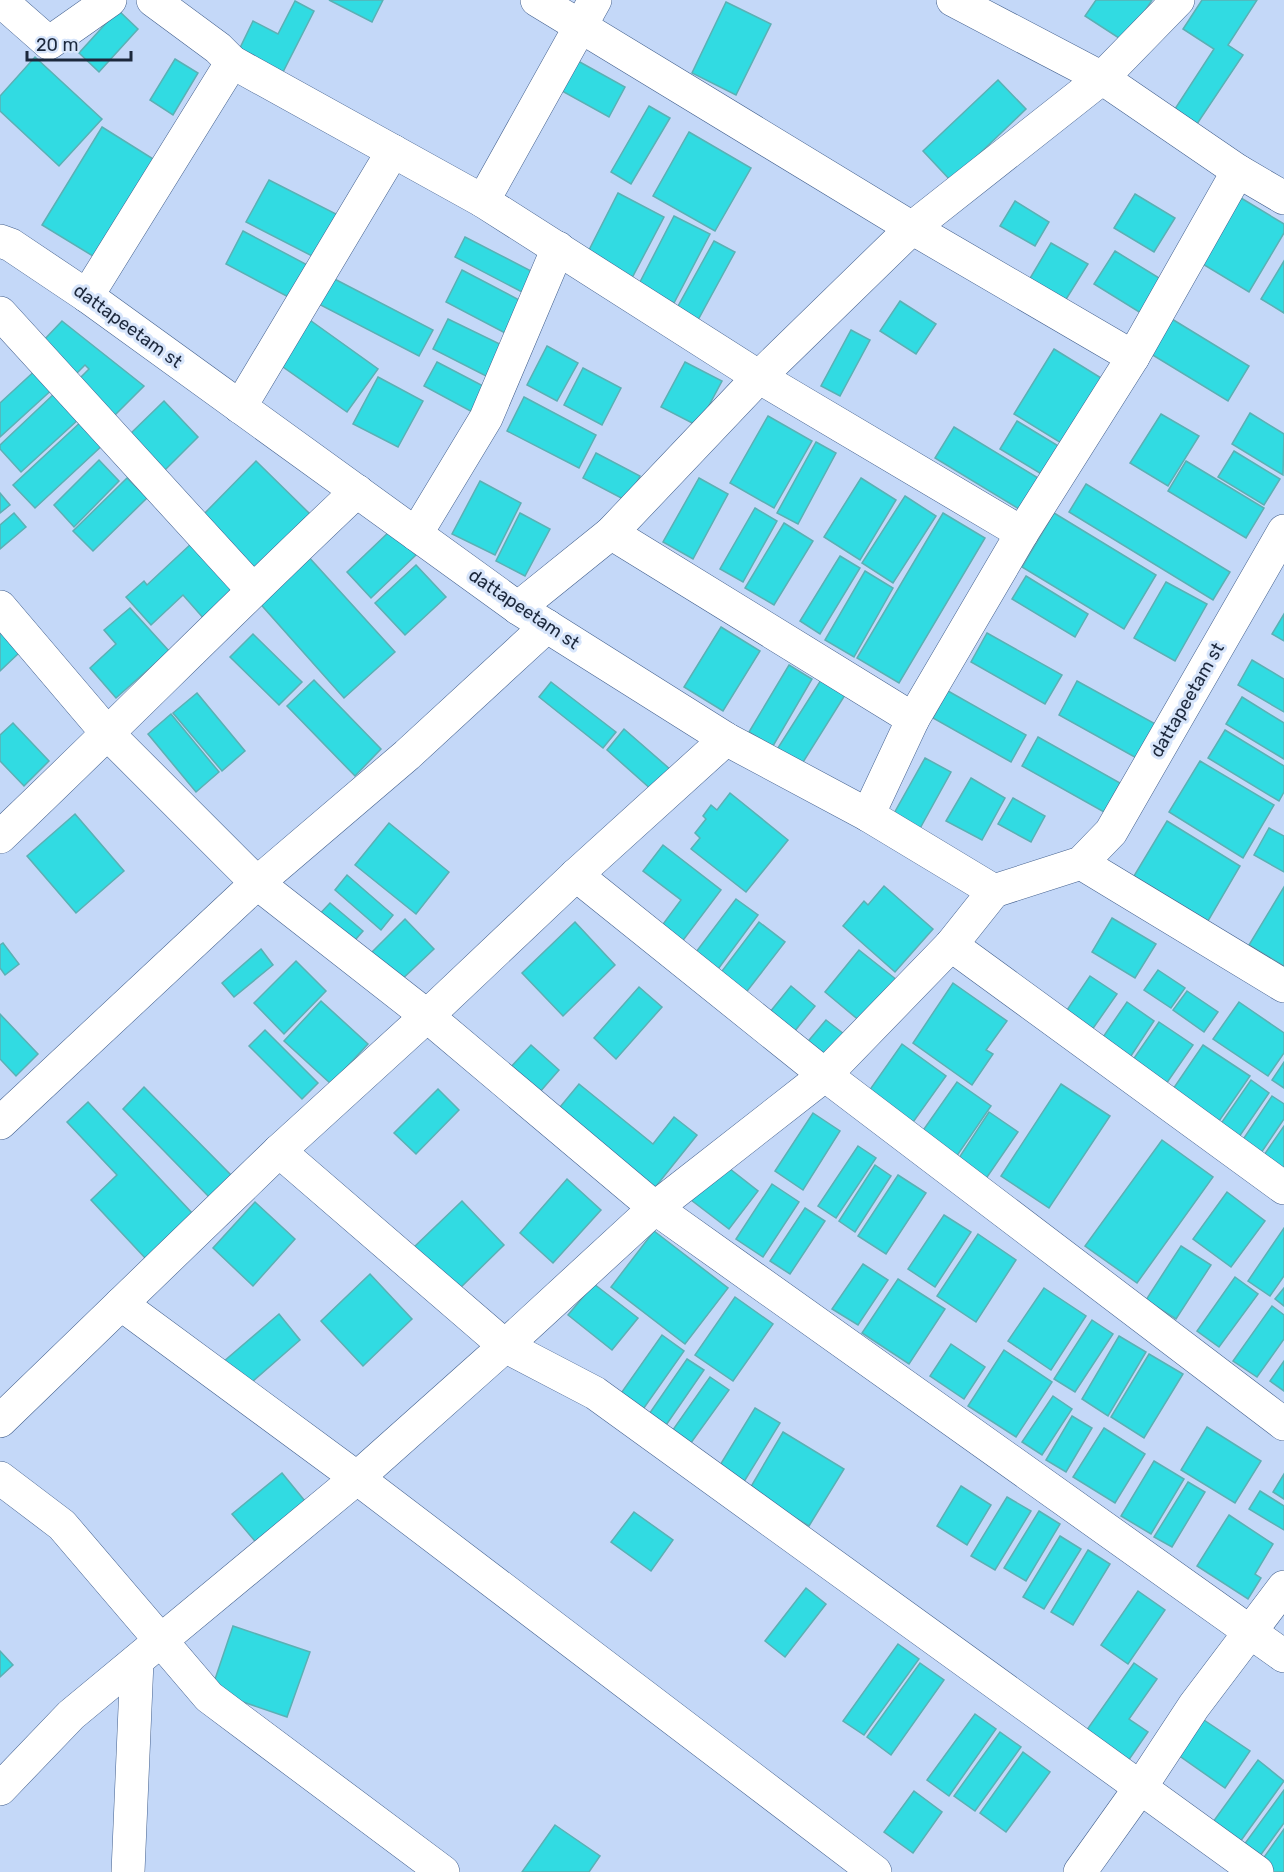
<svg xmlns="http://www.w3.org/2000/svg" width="1284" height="1872" font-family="Rubik,sans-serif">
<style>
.building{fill:#31dbe2;stroke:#5bb0b4;stroke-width:1.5}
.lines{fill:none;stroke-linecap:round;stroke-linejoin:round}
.minor-casing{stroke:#43608e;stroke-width:34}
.minor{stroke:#fff;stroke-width:33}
.labels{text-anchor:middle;stroke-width:6;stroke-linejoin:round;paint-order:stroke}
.street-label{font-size:18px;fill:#1c283c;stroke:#d7e5fb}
</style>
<rect width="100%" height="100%" fill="#c4d8f8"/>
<!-- building -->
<g class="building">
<polygon points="329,0 383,0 372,22"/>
<polygon points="1096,0 1152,0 1125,42 1085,16"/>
<polygon points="1202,0 1257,0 1228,45 1243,55 1195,127 1173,112 1214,49 1183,29"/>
<polygon points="295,1 314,11 283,72 239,50 253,21 278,34"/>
<polygon points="726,2 771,24 736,95 692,73"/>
<polygon points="118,10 138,29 99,72 79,53"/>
<polygon points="35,57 102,119 59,166 0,111 0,96"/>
<polygon points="175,59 198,73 173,115 150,100"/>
<polygon points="578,61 625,87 609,117 562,91"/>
<polygon points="998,80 1026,109 951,181 923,151"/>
<polygon points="649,106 670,118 631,184 611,172"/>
<polygon points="102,127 166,167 106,264 42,225"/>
<polygon points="689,132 751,168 715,231 653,196"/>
<polygon points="269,180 338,215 316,258 246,222"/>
<polygon points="618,193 664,217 632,278 587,254"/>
<polygon points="1135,194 1175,218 1154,252 1114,228"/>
<polygon points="1241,198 1284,224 1284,233 1249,292 1201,263"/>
<polygon points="1015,201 1049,222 1035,246 1000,226"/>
<polygon points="674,216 710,234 674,303 639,284"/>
<polygon points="243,231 313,268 296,301 226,264"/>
<polygon points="465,237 533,272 522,292 455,257"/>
<polygon points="714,241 735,252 698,320 677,308"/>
<polygon points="1051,243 1088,264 1065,301 1029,280"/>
<polygon points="1115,251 1164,281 1144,315 1094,284"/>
<polygon points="1284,261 1284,313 1261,299"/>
<polygon points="462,270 523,302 507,334 446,302"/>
<polygon points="323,273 433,330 419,356 309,299"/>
<polygon points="900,301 936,324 916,354 880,331"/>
<polygon points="1167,316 1249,366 1228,401 1146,351"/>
<polygon points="307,318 378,369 347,412 276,362"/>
<polygon points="448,319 506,347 490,378 433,349"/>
<polygon points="62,321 144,386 111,419 76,382 89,369 85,365 76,374 43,341"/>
<polygon points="851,330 870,340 840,396 821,386"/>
<polygon points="547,346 578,363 557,401 527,385"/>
<polygon points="1054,349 1106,381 1066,446 1014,414"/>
<polygon points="437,362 489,389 476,414 424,386"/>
<polygon points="685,362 722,381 698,426 661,407"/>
<polygon points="39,367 56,386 0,437 0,403"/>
<polygon points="583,368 621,388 602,425 564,405"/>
<polygon points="378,377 423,401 398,447 353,424"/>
<polygon points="56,392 80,418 21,472 0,449 0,445"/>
<polygon points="524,397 596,435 579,468 507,431"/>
<polygon points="164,401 198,437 162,473 127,437"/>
<polygon points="1250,413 1284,434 1283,475 1232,444"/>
<polygon points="1161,414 1199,436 1168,486 1130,463"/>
<polygon points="768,416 812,441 774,508 730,483"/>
<polygon points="84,419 105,443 35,508 13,485"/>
<polygon points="1017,421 1060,447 1043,475 1000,449"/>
<polygon points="954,427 1043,481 1024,512 935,458"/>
<polygon points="816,442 836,453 798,524 777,513"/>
<polygon points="1234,451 1280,479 1264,505 1218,477"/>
<polygon points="596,453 640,476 627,501 583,478"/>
<polygon points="99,460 119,481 74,527 54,505"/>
<polygon points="256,461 310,514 253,571 200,518"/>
<polygon points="1186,461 1264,508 1246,538 1168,491"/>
<polygon points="127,478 147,498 93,551 73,531"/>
<polygon points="699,478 728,494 693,559 663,542"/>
<polygon points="861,478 896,500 860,560 824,537"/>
<polygon points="480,481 521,503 495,555 452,534"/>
<polygon points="1086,484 1230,572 1213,600 1069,512"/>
<polygon points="0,493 10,505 0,513"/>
<polygon points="905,496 936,516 893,583 862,563"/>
<polygon points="755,508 777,521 743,582 720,569"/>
<polygon points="14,513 26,527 0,549 0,525"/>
<polygon points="520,513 550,529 525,576 496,561"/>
<polygon points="943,513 985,538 899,683 857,658"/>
<polygon points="1054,513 1156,575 1124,629 1022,567"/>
<polygon points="784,523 813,541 774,605 745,588"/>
<polygon points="392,529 416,555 371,598 347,572"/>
<polygon points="192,543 236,591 205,620 183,595 151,625 126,597 144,581 147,585"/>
<polygon points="306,554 395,652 344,698 256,599"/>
<polygon points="840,556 860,568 820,634 800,621"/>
<polygon points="416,565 446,597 405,635 375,603"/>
<polygon points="865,571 893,588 854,657 825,640"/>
<polygon points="1026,576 1088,614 1075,637 1012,599"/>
<polygon points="1166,582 1207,604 1175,661 1134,638"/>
<polygon points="130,608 169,651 116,698 90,668 116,644 104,630"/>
<polygon points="1284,614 1284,641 1272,634"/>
<polygon points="721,627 760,651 723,711 684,687"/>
<polygon points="0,631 20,652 0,671"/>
<polygon points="987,633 1062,675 1045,704 971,662"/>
<polygon points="253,634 302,682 279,705 230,657"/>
<polygon points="1252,660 1284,679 1284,712 1238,685"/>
<polygon points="789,665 812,679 773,746 749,732"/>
<polygon points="314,680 381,749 355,776 287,706"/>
<polygon points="821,680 845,695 800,767 776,751"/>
<polygon points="1077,681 1159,726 1140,760 1059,715"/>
<polygon points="551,682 616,732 603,748 539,697"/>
<polygon points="948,691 1026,735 1011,762 933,718"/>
<polygon points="197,693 245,751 222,771 173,713"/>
<polygon points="1242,697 1284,723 1284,759 1226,724"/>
<polygon points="171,714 219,772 196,792 148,734"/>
<polygon points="13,723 49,761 24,786 0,761 0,735"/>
<polygon points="624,729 671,770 653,791 607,750"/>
<polygon points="1225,730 1284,766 1284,792 1279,801 1208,758"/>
<polygon points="1038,737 1120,783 1104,812 1022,766"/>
<polygon points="925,758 951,772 918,832 892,817"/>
<polygon points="1200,761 1274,805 1243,858 1169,812"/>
<polygon points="971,778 1005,798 982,840 946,821"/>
<polygon points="730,793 788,840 746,892 691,849 700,838 695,833 706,819 703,816 711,805 717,810"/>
<polygon points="1013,798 1045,816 1031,842 998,824"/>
<polygon points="75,814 124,871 76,913 27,856"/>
<polygon points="1167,821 1240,866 1208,921 1134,876"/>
<polygon points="389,823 449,872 416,914 355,865"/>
<polygon points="1269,828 1284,836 1284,872 1254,855"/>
<polygon points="663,845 721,890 675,951 655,935 681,900 643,871"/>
<polygon points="347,875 393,915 381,930 335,890"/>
<polygon points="884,886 933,929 895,972 843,926 864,901 868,905"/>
<polygon points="1284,887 1284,966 1249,945"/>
<polygon points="736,899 758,915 713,976 690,960"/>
<polygon points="330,903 363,931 349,947 316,918"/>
<polygon points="1112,918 1156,944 1135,978 1092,952"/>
<polygon points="405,919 434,949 397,984 369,955"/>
<polygon points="575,922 615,965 563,1016 522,973"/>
<polygon points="759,922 785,942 741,999 716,979"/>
<polygon points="3,943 19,964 5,975 0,968 0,945"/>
<polygon points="261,949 273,965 234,997 222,983"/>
<polygon points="859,950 902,984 867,1027 825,992"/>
<polygon points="296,961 326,991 284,1034 254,1003"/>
<polygon points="1158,970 1185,988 1171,1008 1144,990"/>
<polygon points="1090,976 1117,994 1087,1037 1061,1019"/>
<polygon points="953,983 1007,1021 986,1050 993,1054 972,1085 913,1043"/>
<polygon points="791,986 815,1006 790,1037 766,1017"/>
<polygon points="639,987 662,1007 616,1059 594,1038"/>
<polygon points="1187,991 1218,1012 1204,1032 1173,1010"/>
<polygon points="321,1001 368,1044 331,1084 284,1041"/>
<polygon points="1127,1002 1154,1021 1127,1062 1099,1043"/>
<polygon points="1239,1002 1284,1033 1284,1053 1268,1076 1213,1039"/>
<polygon points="0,1014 38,1054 16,1076 0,1059"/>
<polygon points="826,1020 844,1034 823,1060 805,1045"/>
<polygon points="1159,1022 1193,1045 1164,1087 1130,1064"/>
<polygon points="265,1030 318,1083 302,1099 249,1046"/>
<polygon points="902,1044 946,1076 906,1132 862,1101"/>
<polygon points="531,1045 559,1070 539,1093 510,1068"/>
<polygon points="1203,1045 1250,1076 1217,1124 1171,1092"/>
<polygon points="1284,1062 1284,1088 1272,1080"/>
<polygon points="1251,1080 1269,1093 1239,1137 1220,1125"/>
<polygon points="957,1082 991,1106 952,1163 917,1139"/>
<polygon points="579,1084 653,1144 674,1117 697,1135 653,1190 556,1112"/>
<polygon points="1061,1084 1110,1116 1049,1208 1001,1176"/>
<polygon points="144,1087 233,1177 211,1199 123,1109"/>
<polygon points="438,1089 459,1110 416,1154 394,1133"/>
<polygon points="1272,1096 1284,1104 1284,1119 1261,1153 1242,1141"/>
<polygon points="88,1102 193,1214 146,1259 91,1200 117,1175 67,1122"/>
<polygon points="989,1112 1018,1132 983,1183 955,1164"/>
<polygon points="813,1113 840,1131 803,1190 775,1171"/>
<polygon points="1284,1126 1284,1169 1264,1155"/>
<polygon points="1162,1140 1213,1177 1137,1283 1085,1246"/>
<polygon points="858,1146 876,1158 836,1218 818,1206"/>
<polygon points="725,1165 758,1191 729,1229 691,1200"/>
<polygon points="875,1165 891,1176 855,1232 839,1221"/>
<polygon points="898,1175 926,1193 886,1254 858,1236"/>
<polygon points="567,1179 601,1210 553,1263 520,1233"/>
<polygon points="772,1184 799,1202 763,1257 736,1239"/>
<polygon points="1227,1192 1265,1221 1231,1267 1193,1239"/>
<polygon points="462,1201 504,1245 455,1293 412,1249"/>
<polygon points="255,1202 295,1239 253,1286 213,1248"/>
<polygon points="805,1208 825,1221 790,1274 770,1261"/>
<polygon points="944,1215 971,1232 935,1287 908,1269"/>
<polygon points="1284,1228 1284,1276 1270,1296 1248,1281"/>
<polygon points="654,1231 728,1288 685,1344 611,1287"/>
<polygon points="978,1234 1016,1260 976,1322 937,1296"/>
<polygon points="1181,1246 1211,1265 1176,1319 1146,1300"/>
<polygon points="863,1264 888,1280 858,1325 832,1309"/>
<polygon points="370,1274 412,1319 363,1366 321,1321"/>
<polygon points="1235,1277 1258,1294 1219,1347 1197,1331"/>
<polygon points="898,1279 945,1309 909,1364 862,1333"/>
<polygon points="594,1284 638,1318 612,1350 568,1315"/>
<polygon points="1044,1288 1086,1316 1051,1370 1008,1341"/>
<polygon points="1284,1288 1284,1306 1275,1299"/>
<polygon points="735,1297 773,1324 733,1381 695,1355"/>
<polygon points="1272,1306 1284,1315 1284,1339 1257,1377 1233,1361"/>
<polygon points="279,1314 300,1340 245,1388 223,1362"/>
<polygon points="1092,1320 1113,1334 1075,1392 1054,1379"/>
<polygon points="662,1335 684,1351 639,1415 617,1399"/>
<polygon points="1119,1336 1146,1352 1108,1416 1082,1399"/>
<polygon points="951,1344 985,1367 964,1399 930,1376"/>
<polygon points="1004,1350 1052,1382 1016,1437 968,1406"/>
<polygon points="1149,1354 1183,1374 1144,1438 1111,1417"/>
<polygon points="687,1359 704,1370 662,1431 645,1420"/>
<polygon points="1284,1361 1284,1391 1270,1381"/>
<polygon points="710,1377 729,1390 688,1447 670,1434"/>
<polygon points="1053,1396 1072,1409 1042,1455 1022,1442"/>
<polygon points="755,1408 780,1423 742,1485 717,1470"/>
<polygon points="1072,1416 1092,1428 1066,1472 1046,1460"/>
<polygon points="1207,1427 1261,1461 1235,1503 1181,1470"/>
<polygon points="1104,1428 1145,1454 1115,1503 1073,1477"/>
<polygon points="783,1432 844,1469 809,1526 749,1490"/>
<polygon points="1154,1461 1184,1479 1151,1534 1121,1516"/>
<polygon points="282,1473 309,1506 260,1547 232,1514"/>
<polygon points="1284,1474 1284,1499 1273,1492"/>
<polygon points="1188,1482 1205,1492 1172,1547 1154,1537"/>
<polygon points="961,1486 991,1505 967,1545 937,1526"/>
<polygon points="1260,1491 1284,1506 1284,1530 1249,1509"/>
<polygon points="1007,1497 1031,1511 995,1570 971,1556"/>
<polygon points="1039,1511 1060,1524 1026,1581 1004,1568"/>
<polygon points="634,1512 673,1540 651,1571 611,1542"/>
<polygon points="1229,1515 1273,1544 1255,1574 1261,1578 1248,1599 1197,1566"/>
<polygon points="1060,1536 1081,1549 1044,1609 1023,1597"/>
<polygon points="1088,1550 1110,1564 1073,1625 1051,1612"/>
<polygon points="806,1588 826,1604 785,1657 765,1641"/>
<polygon points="1138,1591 1165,1610 1128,1664 1101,1645"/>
<polygon points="233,1626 310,1652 287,1717 211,1691"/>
<polygon points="898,1644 919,1659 864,1735 843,1721"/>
<polygon points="0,1651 13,1665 0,1677"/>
<polygon points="920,1663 944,1680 891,1755 867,1737"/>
<polygon points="1134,1663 1157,1679 1129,1719 1148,1732 1126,1764 1084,1734"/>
<polygon points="975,1714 996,1729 949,1796 927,1780"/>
<polygon points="1195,1714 1250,1751 1225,1788 1171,1750"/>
<polygon points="1000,1732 1021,1747 975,1811 954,1796"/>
<polygon points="1023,1752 1050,1772 1006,1832 980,1813"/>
<polygon points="1258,1760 1284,1781 1232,1853 1205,1833"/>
<polygon points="1284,1790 1284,1823 1254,1864 1238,1853"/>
<polygon points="914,1791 942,1812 913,1853 884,1832"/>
<polygon points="555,1825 600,1856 589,1872 522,1872"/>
<polygon points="1284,1829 1284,1872 1258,1872 1255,1870"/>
</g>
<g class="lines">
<!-- minor casing -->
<g class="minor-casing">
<g id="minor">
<polyline points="0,0 49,43 110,0"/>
<polyline points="153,0 218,48 232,62 483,201 759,377 1022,533"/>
<polyline points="537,0 912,228 1133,357"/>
<polyline points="953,0 1102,78 1238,171 1284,198"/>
<polyline points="483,201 595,0"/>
<polyline points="0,241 11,245 87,296 518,608 726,739 868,815 994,891 1081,863 1111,832 1284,531"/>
<polyline points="87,296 232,62"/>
<polyline points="0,313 253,590"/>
<polyline points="240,407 393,151"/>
<polyline points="611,533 913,719"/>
<polyline points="416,534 486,418 558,248"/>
<polyline points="0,607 108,734 257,883 427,1016 655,1208 1284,1656"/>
<polyline points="518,608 611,533 759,377 912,228 1102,78 1178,0"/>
<polyline points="868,815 913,719 1022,533 1133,357 1238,171"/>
<path d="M0,837c120,-114 236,-232 357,-346"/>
<polyline points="1081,863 1284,986"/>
<polyline points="576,875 825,1075 1284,1424"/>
<polyline points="951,945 1284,1188"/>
<polyline points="0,1123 257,883 407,755 547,626"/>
<polyline points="279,1151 505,1346 595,1393 1257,1872"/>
<polyline points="121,1304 357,1478 875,1872"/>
<polyline points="0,1421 279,1151 427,1016 576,875 726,739"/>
<polyline points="0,1478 62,1525 209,1697 443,1872"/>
<polyline points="0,1789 71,1715 357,1478 505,1346 655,1208 825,1075 951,945 994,891"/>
<polyline points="128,1872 137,1661"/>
<polyline points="1080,1872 1140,1788 1194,1706 1284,1587"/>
</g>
</g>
<!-- minor -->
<use href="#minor" class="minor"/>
</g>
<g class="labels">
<!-- street labels -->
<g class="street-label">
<text transform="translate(128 326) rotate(36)" y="6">dattapeetam st</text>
<text transform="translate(524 609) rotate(34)" y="6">dattapeetam st</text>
<text transform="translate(1187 700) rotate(-60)" y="6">dattapeetam st</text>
</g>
</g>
<!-- scale -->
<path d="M27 51v9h104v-9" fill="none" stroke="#1c283c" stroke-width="3"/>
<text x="36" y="51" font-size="18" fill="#1c283c" stroke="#d7e5fb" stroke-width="4.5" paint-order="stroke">20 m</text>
</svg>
